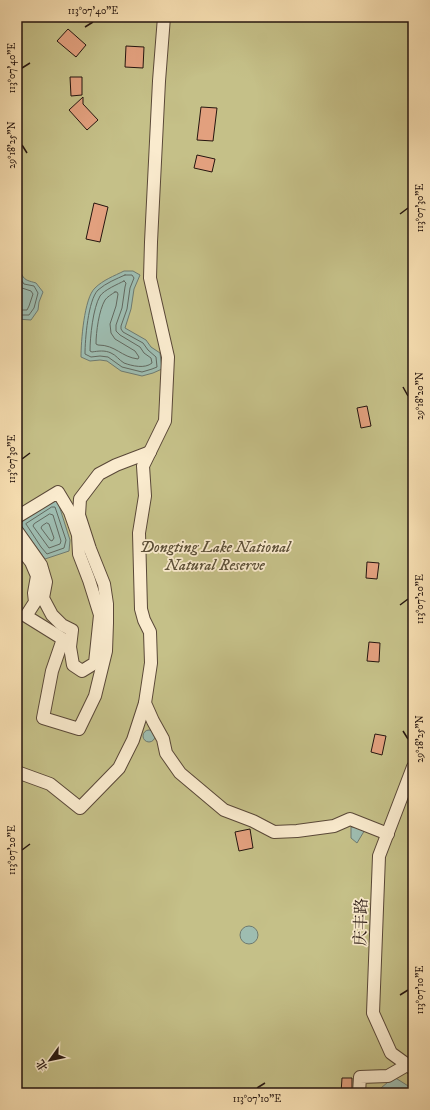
<svg xmlns="http://www.w3.org/2000/svg" width="430" height="1110" font-family="'IM FELL DW Pica','Noto Serif SC',serif">
<style>
.green{fill:#c5c088;stroke:#756a4c}
.water{fill:#9ebdb1;stroke:#6e7a70}
.lines{fill:none;stroke-linecap:round;stroke-linejoin:round}
.shore{stroke:#626960;stroke-width:1}
.building{fill:#e2a07e;stroke:#25150f}
.minor-casing{stroke:#5a4838;stroke-width:14}
.minor{stroke:#faebce;stroke-width:12}
.ticks{fill:none;stroke:#25150f;stroke-width:1.5}
.labels{text-anchor:middle;stroke-width:3.5;stroke-linejoin:round;paint-order:stroke}
.park-label{font-size:16px;font-style:italic;fill:#5d5139;stroke:#faebce}
.street-label{font-size:16px;fill:#25150f;stroke:#faebce}
.neatline{fill:none;stroke:#25150f;stroke-width:1.5}
.ticks-label{font-size:10px;text-anchor:middle;fill:#25150f}
</style>
<rect width="100%" height="100%" fill="#f8e0b3"/>
<filter id="stains"><feTurbulence type="fractalNoise" baseFrequency=".005" numOctaves="4"/><feColorMatrix values="0 0 0 0 .2 0 0 0 0 .09 0 0 0 0 .02 0 0 0 .5 -.17"/></filter>
<radialGradient id="worn" r=".72"><stop offset=".6" stop-color="#630" stop-opacity="0"/><stop offset="1" stop-color="#630" stop-opacity=".3"/></radialGradient>
<!-- green -->
<rect class="green" x="17" y="17" width="396" height="1076"/>
<!-- water -->
<g class="water">
<path d="M17,266c3,3 3,5 5,9 3,6 8,6 14,8l7,9 -4,10 -1,8 -7,10 -14,-1z"/>
<path d="M124,271h9l7,4 -6,14 -3,20 -6,19 21,12 5,7 9,6 2,16 -9,4 -11,3 -21,-5 -14,-10 -7,-1 -10,1 -9,-4c0,-15 3,-59 14,-69 8,-8 19,-12 29,-17z"/>
<polygon points="57,499 70,540 69,551 45,559 19,523"/>
<circle cx="149" cy="736" r="6"/>
<polygon points="351,827 366,828 357,843 351,838"/>
<circle cx="249" cy="935" r="9"/>
<polygon points="394,1077 413,1089 413,1093 375,1093"/>
</g>
<g class="lines">
<!-- shore -->
<g class="shore">
<polyline points="17,274 24,284 34,286 38,293 34,308 29,315 17,315"/>
<path d="M125,275h7l2,3 -4,10 -3,21 -6,17v3l2,3 20,11 5,7 8,7 1,10 -5,2 -10,3 -20,-5 -14,-10 -8,-1 -9,1 -6,-3c0,-14 3,-54 13,-64 8,-7 18,-11 27,-15z"/>
<path d="M124,281l2,2 -1,4 -3,21 -6,17v6l4,4 20,12 4,6 7,5 1,5c-7,6 -20,3 -28,0 -5,-3 -8,-8 -13,-10 -6,-3 -13,-2 -19,-1l-2,-1c0,-14 3,-43 10,-55 4,-6 18,-12 24,-15z"/>
<polyline points="17,283 22,288 31,291 33,294 29,306 27,310 17,310"/>
<path d="M115,292h2l1,2 -2,12 -6,18 1,9 4,6 20,12 4,6 -1,2c-17,-2 -22,-14 -40,-14l-2,-1c0,-12 3,-34 9,-44 2,-3 7,-6 10,-8z"/>
<polygon points="52,507 55,507 66,540 64,548 47,554 41,547 26,524"/>
<polygon points="50,514 53,515 61,541 60,544 49,548 33,526 34,524"/>
<polygon points="47,523 49,524 54,538 52,541 50,540 41,528 42,526"/>
</g>
</g>
<!-- building -->
<g class="building">
<polygon points="68,29 86,45 76,57 57,41"/>
<polygon points="126,46 144,47 143,68 125,67"/>
<polygon points="70,77 82,77 82,95 71,96"/>
<polygon points="83,97 83,104 98,120 87,130 69,110"/>
<polygon points="201,107 217,108 213,141 197,140"/>
<polygon points="197,155 215,159 212,172 194,168"/>
<polygon points="94,203 108,207 100,242 86,239"/>
<polygon points="367,406 371,426 361,428 357,408"/>
<polygon points="367,562 379,563 377,579 366,578"/>
<polygon points="369,642 380,643 379,662 367,661"/>
<polygon points="375,734 386,736 382,755 371,752"/>
<polygon points="250,829 253,848 239,851 235,832"/>
<polygon points="342,1078 352,1078 352,1093 341,1093"/>
</g>
<g class="lines">
<!-- minor casing -->
<g class="minor-casing">
<g id="minor">
<polyline points="164,17 159,81 151,242 150,278 168,357 165,421 143,466 145,496 139,533 141,609 144,620 150,632 151,663 145,703 153,721 163,739 166,753 180,773 224,810 253,821 274,832 297,831 334,826 350,819 388,834"/>
<polyline points="17,517 58,492 70,512 78,535 79,554 89,580 100,615 95,663 82,671 73,665 70,647 72,630 62,625 52,615 43,598 46,582 41,565 17,531"/>
<polyline points="17,544 31,562 37,576 34,593 35,602 26,616 63,639 52,671 43,718 79,729 95,696 106,651 107,623 107,604 104,584 90,549 79,515 80,499 99,474 116,465 150,452"/>
<polyline points="413,767 379,856 373,1013 391,1053 413,1069"/>
<polyline points="17,772 50,784 80,808 119,768 133,740 145,703"/>
<polyline points="359,1093 360,1077 388,1076 407,1065"/>
</g>
</g>
<!-- minor -->
<use href="#minor" class="minor"/>
</g>
<!-- ticks -->
<path class="ticks" d="M85,27l8,-5M22,68l8,-5M22,145l5,8M400,214l8,-6M403,387l5,9M22,459l8,-6M400,605l8,-6M403,731l5,8M22,850l8,-6M400,995l8,-5M257,1088l8,-5"/>
<g class="labels">
<!-- park labels -->
<g class="park-label">
<text x="215" y="552">Dongting Lake National<tspan x="215" dy="18">Natural Reserve</tspan></text>
</g>
<!-- street labels -->
<g class="street-label">
<text transform="translate(360 922) rotate(-88)" y="6">庆丰路</text>
</g>
</g>
<!-- margin -->
<rect width="430" height="1110" fill="none" stroke="#f8e0b3" stroke-width="44"/>
<!-- north arrow -->
<g transform="translate(50 1060) rotate(237)" stroke="#faebce" stroke-width="3" paint-order="stroke">
<path d="M0-3L7 15L0 10L-7 15Z" fill="#25150f"/>
<text y="-6" font-size="11" font-weight="bold" text-anchor="middle" fill="#25150f">北</text>
</g>
<rect x="22" y="22" width="386" height="1066" class="neatline"/>
<g class="ticks-label">
<text x="93" y="14">113°07'40"E</text>
<text transform="translate(11 68) rotate(-90)" y="4">113°07'40"E</text>
<text transform="translate(11 145) rotate(-90)" y="4">29°18'25"N</text>
<text transform="translate(419 208) rotate(-90)" y="4">113°07'30"E</text>
<text transform="translate(419 396) rotate(-90)" y="4">29°18'20"N</text>
<text transform="translate(11 459) rotate(-90)" y="4">113°07'30"E</text>
<text transform="translate(419 599) rotate(-90)" y="4">113°07'20"E</text>
<text transform="translate(419 739) rotate(-90)" y="4">29°18'25"N</text>
<text transform="translate(11 850) rotate(-90)" y="4">113°07'20"E</text>
<text transform="translate(419 990) rotate(-90)" y="4">113°07'10"E</text>
<text x="257" y="1102">113°07'10"E</text>
</g>
<rect width="100%" height="100%" filter="url(#stains)"/>
<rect width="100%" height="100%" fill="url(#worn)"/>
</svg>
